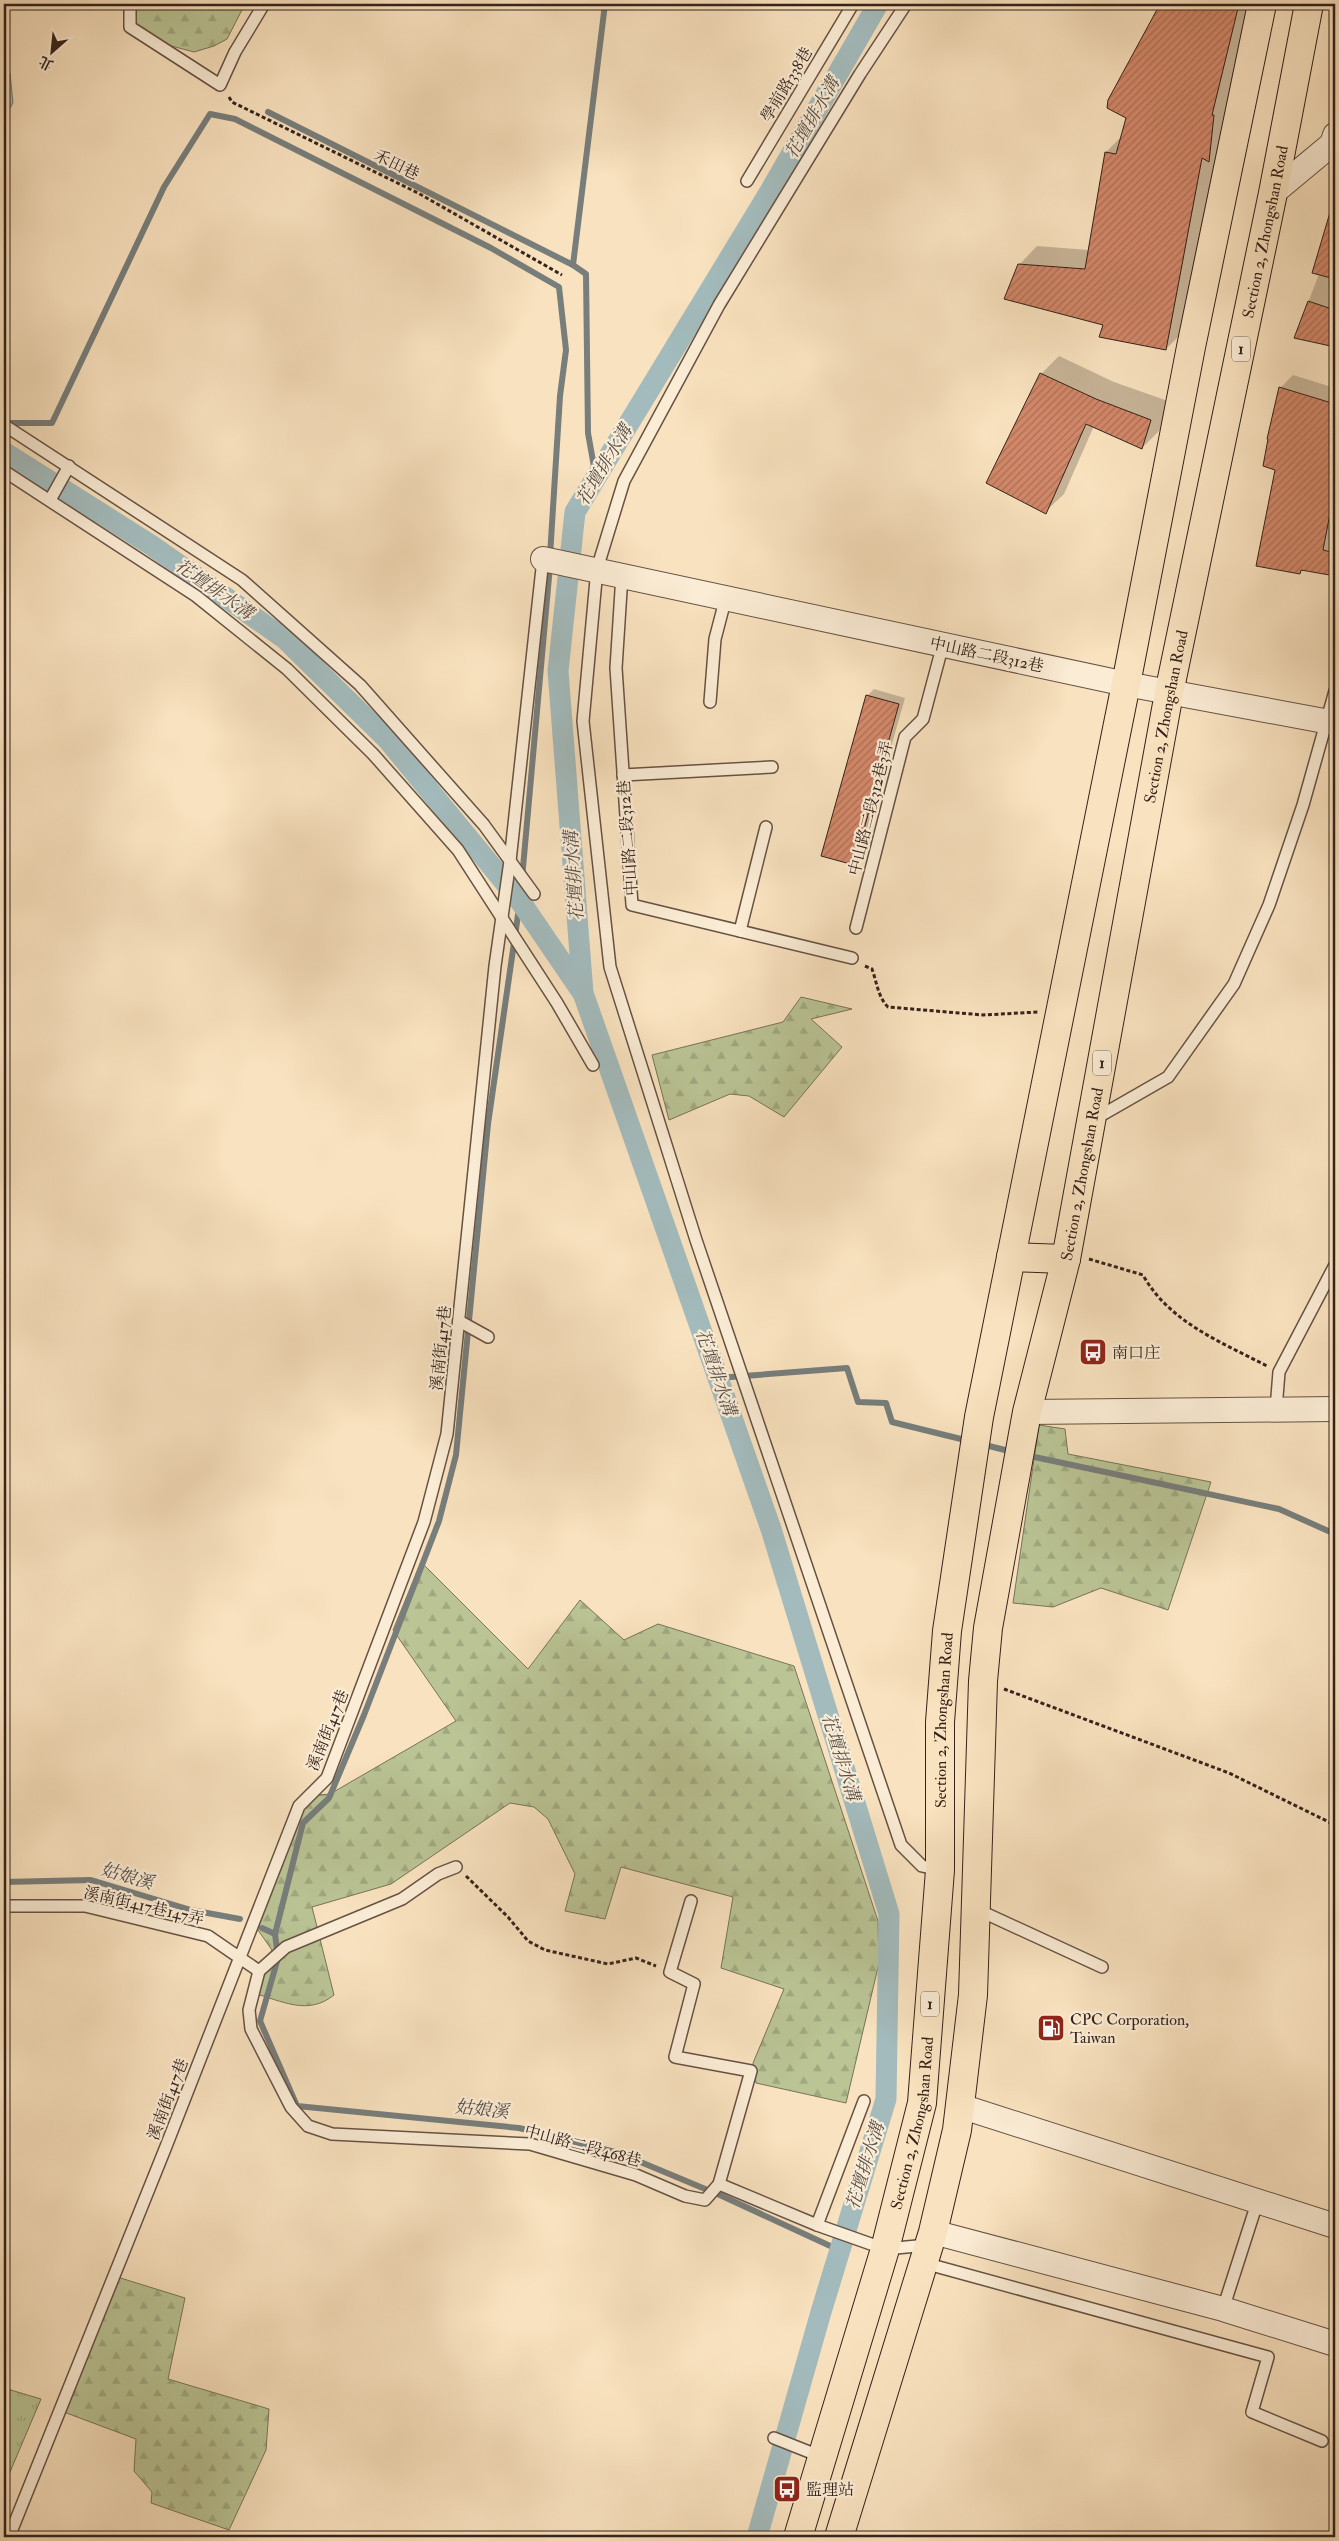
<svg xmlns="http://www.w3.org/2000/svg" width="1339" height="2541" font-family="'IM FELL Double Pica','Noto Serif TC',serif">
<style>
.grass{fill:url(#grass-tufts);stroke:#787358}
.forest{fill:url(#forest-firs);stroke:#787358}
.water{fill:#a3bbbd;stroke:#777e7c}
.shadow{fill:#0003}
.lines{fill:none;stroke-linecap:round;stroke-linejoin:round}
.stream{stroke:#777e7c;stroke-width:6}
.canal{stroke:#a3bbbd;stroke-width:21}
.building{fill:url(#building-hatch);stroke:#35221b}
.service-casing{stroke:#665244;stroke-width:14}
.minor-casing{stroke:#665244;stroke-width:26}
.primary-casing{stroke:#35221b;stroke-width:30}
.path{stroke:#35221b;stroke-width:3;stroke-dasharray:4 2.5;stroke-linecap:butt}
.service{stroke:#fbecd5;stroke-width:11}
.minor{stroke:#fbecd5;stroke-width:24}
.primary{stroke:#f9e2bf;stroke-width:28}
.labels{text-anchor:middle;stroke-width:4.5;stroke-linejoin:round;paint-order:stroke}
.shield{fill:#fbecd5;stroke:#705f53;stroke-width:1}
.shield-label{font-size:15px;font-weight:bold;fill:#35221b}
.street-label{font-size:16px;fill:#35221b;stroke:#fbecd5}
.poi-label{font-size:16px;fill:#35221b;stroke:#fbecd5;text-anchor:start}
.water-label{font-size:18px;font-style:italic;fill:#56504c;stroke:#fbecd5}
</style>
<defs>
<pattern id="grass-tufts" width="24" height="20" patternUnits="userSpaceOnUse" patternTransform="scale(1.25)"><rect width="24" height="20" fill="#bac495"/><path d="M3 7l-1-3M5 7V3M7 7l1-3M15 17l-1-3M17 17v-4M19 17l1-3" fill="none" stroke="#a0a880"/></pattern>
<pattern id="forest-firs" width="22" height="20" patternUnits="userSpaceOnUse" patternTransform="scale(1.25)"><rect width="22" height="20" fill="#bac495"/><path d="M5 1l3.5 6h-7zM16 11l3.5 6h-7z" fill="#a0a880"/></pattern>
<pattern id="building-hatch" width="6" height="6" patternUnits="userSpaceOnUse" patternTransform="scale(1.25)"><rect width="6" height="6" fill="#d3886a"/><path d="M-1 1l2-2M0 6l6-6M5 7l2-2" fill="none" stroke="#ac6f56"/></pattern>
</defs>
<rect width="100%" height="100%" fill="#f9e2bf"/>
<filter id="stains"><feTurbulence type="fractalNoise" baseFrequency=".004" numOctaves="4"/><feColorMatrix values="0 0 0 0 .2 0 0 0 0 .09 0 0 0 0 .02 0 0 0 .5 -.17"/></filter>
<radialGradient id="worn" r=".72"><stop offset=".6" stop-color="#630" stop-opacity="0"/><stop offset="1" stop-color="#630" stop-opacity=".3"/></radialGradient>
<!-- grass -->
<polygon class="grass" points="4,2388 41,2399 4,2486"/>
<!-- forest -->
<g class="forest">
<polygon points="132,4 245,4 227,39 214,46 194,52 149,40 135,23"/>
<polygon points="801,997 852,1009 811,1019 842,1047 784,1117 749,1096 730,1094 669,1120 652,1055 783,1022"/>
<polygon points="1039,1425 1065,1429 1068,1454 1211,1482 1168,1610 1101,1588 1053,1607 1013,1603"/>
<path d="M421,1562l107,107 52,-69 44,40 34,-16 136,42 84,255 1,42 -33,140 -90,-20 -3,-20 31,-74 -63,-21 12,-71 -112,-30 -16,52 -40,-8 10,-37 -27,-55 -14,-12 -24,-4 -119,81 -79,23 22,88c-26,21 -52,6 -81,-2l19,-43 -19,-27 54,-127 23,-2 126,-73 -63,-91z"/>
<polygon points="114,2276 185,2298 168,2379 269,2409 266,2450 229,2530 151,2503 152,2492 134,2471 136,2439 61,2411"/>
</g>
<!-- water -->
<polygon class="water" points="4,66 10,73 13,103 4,118"/>
<!-- shadow -->
<g class="shadow">
<polygon points="1160,4 1252,4 1184,331 1166,349 1104,324 1019,265 1037,246 1089,250 1106,152 1122,136 1128,117 1109,99"/>
<polygon points="1335,85 1335,101 1330,99"/>
<polygon points="1335,197 1335,347 1295,337 1319,274 1314,272"/>
<polygon points="1059,356 1114,382 1168,401 1160,430 1142,448 1094,426 1064,494 1045,512 1041,374"/>
<polygon points="1293,375 1335,388 1335,575 1304,569 1300,573 1276,469 1280,388"/>
<polygon points="874,689 905,698 860,857 853,864 867,696"/>
</g>
<g class="lines">
<!-- stream -->
<g class="stream">
<polyline points="268,112 573,265"/>
<polyline points="4,423 52,423 164,187 210,114 235,119 491,248 559,287 566,350 560,396 550,556"/>
<polyline points="596,478 588,433 586,274 573,265 605,4"/>
<polyline points="718,1378 847,1368 858,1402 886,1403 892,1422 969,1441"/>
<polyline points="981,1444 1013,1452"/>
<polyline points="1025,1455 1279,1509 1335,1534"/>
<polyline points="4,1882 91,1880 191,1910 240,1919"/>
<polyline points="262,1928 275,1934 278,1958 260,2021 297,2106 519,2128 619,2153 722,2196 839,2250"/>
<polyline points="275,1934 303,1823 329,1798 364,1715 439,1521 456,1455 488,1124 520,901 550,566"/>
</g>
<!-- canal -->
<g class="canal">
<polyline points="4,452 151,545 285,639 388,740 520,901 582,992"/>
<polyline points="757,2537 821,2312 886,2099 889,1914 771,1529 583,993 558,671 575,512 769,193 878,4"/>
</g>
</g>
<!-- building -->
<g class="building">
<polygon points="1160,4 1239,4 1212,115 1214,115 1209,162 1202,158 1166,350 1099,337 1103,325 1004,299 1018,264 1085,269 1105,152 1116,154 1126,118 1107,108 1108,100"/>
<polygon points="1331,209 1335,210 1335,279 1312,273"/>
<polygon points="1308,301 1335,310 1335,347 1294,338"/>
<polygon points="1040,373 1096,399 1151,420 1142,449 1086,424 1046,514 986,483"/>
<polygon points="1279,387 1335,404 1335,498 1333,498 1323,550 1335,553 1335,576 1301,570 1300,574 1256,566 1275,470 1263,466 1268,439 1267,439"/>
<polygon points="866,695 899,704 854,865 821,856"/>
</g>
<g class="lines">
<!-- service casing -->
<g class="service-casing">
<g id="service">
<polyline points="130,4 130,27 220,85 235,52 264,4"/>
<polyline points="906,4 860,74 719,305 624,481 597,569 583,721 610,967 696,1240 901,1845 922,1866 940,1870"/>
<polyline points="747,181 853,4"/>
<polyline points="4,425 242,580 360,685 484,825 534,894"/>
<polyline points="4,471 196,596 287,669 373,754 458,850 557,1003 593,1065"/>
<polyline points="50,500 69,466"/>
<polyline points="622,575 616,668 632,905 852,958"/>
<polyline points="710,702 715,639 726,597"/>
<polyline points="623,775 772,767"/>
<polyline points="856,928 905,737 923,719 943,644"/>
<polyline points="740,931 766,827"/>
<polyline points="1093,1120 1168,1077 1234,984 1269,905 1303,805 1335,691"/>
<polyline points="459,1321 488,1337"/>
<polyline points="1276,1409 1279,1372 1335,1265"/>
<polyline points="691,1901 670,1972 694,1984 675,2057 751,2071 719,2184"/>
<polyline points="4,1906 85,1906 208,1936 259,1971 249,2010 251,2029 291,2107 308,2126 332,2134 530,2144 636,2175 685,2196 705,2200 719,2184 817,2225 885,2249 928,2245"/>
<polyline points="976,1909 1102,1967"/>
<polyline points="259,1971 286,1947 402,1899 438,1874 456,1867"/>
<polyline points="817,2225 864,2101"/>
<polyline points="924,2263 1268,2357 1252,2412 1322,2441"/>
<polyline points="1223,2309 1258,2200"/>
<polyline points="774,2438 822,2457"/>
<polyline points="9,2537 165,2149 299,1806 327,1778 424,1522 447,1434 495,966 510,861 543,559"/>
</g>
</g>
<!-- minor casing -->
<g class="minor-casing">
<g id="minor">
<polyline points="1273,193 1332,144 1335,135"/>
<polyline points="543,559 1126,684 1335,723"/>
<polyline points="1027,1412 1335,1409"/>
<polyline points="960,2106 1335,2226"/>
<polyline points="933,2232 1223,2309 1335,2344"/>
</g>
</g>
<!-- primary casing -->
<g class="primary-casing">
<g id="primary">
<polyline points="1011,1257 1066,1259"/>
<path id="s1" d="M798,2537l87,-288 37,-146 18,-233v-148l7,-91 32,-214 147,-733 65,-337 71,-343"/>
<path id="s2" d="M839,2537l94,-305 24,-102 16,-135 10,-314 5,-53 39,-216 39,-153 103,-566 104,-500 36,-189"/>
</g>
</g>
<!-- path -->
<g class="path">
<polyline points="229,97 232,102 418,193 562,275"/>
<path d="M865,966l7,3c5,14 6,28 16,38l95,8 55,-3"/>
<path d="M1089,1259l54,16c26,47 78,67 124,91"/>
<polyline points="1004,1689 1229,1773 1335,1825"/>
<polyline points="466,1876 508,1917 528,1941 545,1950 608,1964 636,1958 656,1966"/>
</g>
<!-- service -->
<use href="#service" class="service"/>
<!-- minor -->
<use href="#minor" class="minor"/>
<!-- primary -->
<use href="#primary" class="primary"/>
</g>
<!-- icons -->
<defs>
<g id="bus-square" transform="scale(1.4375)"><rect x="-9" y="-9" width="18" height="18" rx="4" fill="#8f2418" stroke="#fbecd5"/><path d="M-5-6H5V4H4V6H2V4H-2V6H-4V4H-5ZM-3.5-4V0h7V-4ZM-3.5 1.2v1.5H-2V1.2ZM2 1.2v1.5H3.5V1.2Z" fill="#fff"/></g>
<g id="fuel-square" transform="scale(1.4375)"><rect x="-9" y="-9" width="18" height="18" rx="4" fill="#8f2418" stroke="#fbecd5"/><path d="M-5.5-6h7V0h2V4h1.3V-2.5L3-4.5l.8-.8L6-3V5H2.5V1h-1V6h-7ZM-4.2-4.7v3.2H.2V-4.7Z" fill="#fff"/></g>
</defs>
<g fill-rule="evenodd">
<use href="#bus-square" x="1093" y="1352"/>
<use href="#fuel-square" x="1051" y="2028"/>
<use href="#bus-square" x="787" y="2489"/>
</g>
<g class="labels">
<!-- shield labels -->
<g class="shield">
<rect x="1232" y="336.5" width="18" height="25" rx="4"/>
<rect x="1093" y="1050.5" width="18" height="25" rx="4"/>
<rect x="921" y="1991.5" width="18" height="25" rx="4"/>
</g>
<g class="shield-label">
<text x="1241" y="354">1</text>
<text x="1102" y="1068">1</text>
<text x="930" y="2009">1</text>
</g>
<!-- street labels -->
<g class="street-label">
<text transform="translate(786 84) rotate(-59)" y="6">學前路338巷</text>
<text transform="translate(397 164) rotate(26)" y="6">禾田巷</text>
<text dy="6" stroke="none"><textPath href="#s2" startOffset="2351">Section 2, Zhongshan Road</textPath></text>
<text transform="translate(987 654) rotate(12)" y="6">中山路二段312巷</text>
<text dy="6" stroke="none"><textPath href="#s2" startOffset="1856">Section 2, Zhongshan Road</textPath></text>
<text transform="translate(870 808) rotate(-76)" y="6">中山路二段312巷3弄</text>
<text transform="translate(627 838) rotate(-94)" y="6">中山路二段312巷</text>
<text dy="6" stroke="none"><textPath href="#s2" startOffset="1391">Section 2, Zhongshan Road</textPath></text>
<text transform="translate(440 1348) rotate(-84)" y="6">溪南街417巷</text>
<text dy="6" stroke="none"><textPath href="#s1" startOffset="835">Section 2, Zhongshan Road</textPath></text>
<text transform="translate(327 1730) rotate(-68)" y="6">溪南街417巷</text>
<text transform="translate(144 1905) rotate(13)" y="6">溪南街417巷147弄</text>
<text transform="translate(167 2099) rotate(-69)" y="6">溪南街417巷</text>
<text dy="6" stroke="none"><textPath href="#s1" startOffset="430">Section 2, Zhongshan Road</textPath></text>
<text transform="translate(583 2145) rotate(15)" y="6">中山路二段468巷</text>
</g>
<!-- poi labels -->
<g class="poi-label">
<text x="1112" y="1358">南口庄</text>
<text x="1070" y="2025">CPC Corporation,<tspan x="1070" dy="18">Taiwan</tspan></text>
<text x="806" y="2495">監理站</text>
</g>
<!-- water labels -->
<g class="water-label">
<text transform="translate(812 118) rotate(-60)" y="6">花壇排水溝</text>
<text transform="translate(604 465) rotate(-59)" y="6">花壇排水溝</text>
<text transform="translate(214 589) rotate(35)" y="6">花壇排水溝</text>
<text transform="translate(574 876) rotate(-94)" y="6">花壇排水溝</text>
<text transform="translate(716 1372) rotate(71)" y="6">花壇排水溝</text>
<text transform="translate(841 1757) rotate(73)" y="6">花壇排水溝</text>
<text transform="translate(127 1876) rotate(16)" y="6">姑娘溪</text>
<text transform="translate(482 2109) rotate(6)" y="6">姑娘溪</text>
<text transform="translate(865 2166) rotate(-73)" y="6">花壇排水溝</text>
</g>
</g>
<!-- margin -->
<rect width="1339" height="2541" fill="none" stroke="#f9e2bf" stroke-width="20"/>
<rect x="5" y="5" width="1329" height="2531" fill="none" stroke="#35221b" stroke-width="2.5"/>
<rect x="10" y="10" width="1319" height="2521" fill="none" stroke="#35221b"/>
<!-- north arrow -->
<g transform="translate(52 52) rotate(207)" stroke="#fbecd5" stroke-width="4" paint-order="stroke">
<path d="M0-4L9 19L0 12L-9 19Z" fill="#35221b"/>
<text y="-8" font-size="14" font-weight="bold" text-anchor="middle" fill="#35221b">北</text>
</g>
<rect width="100%" height="100%" filter="url(#stains)"/>
<rect width="100%" height="100%" fill="url(#worn)"/>
</svg>
